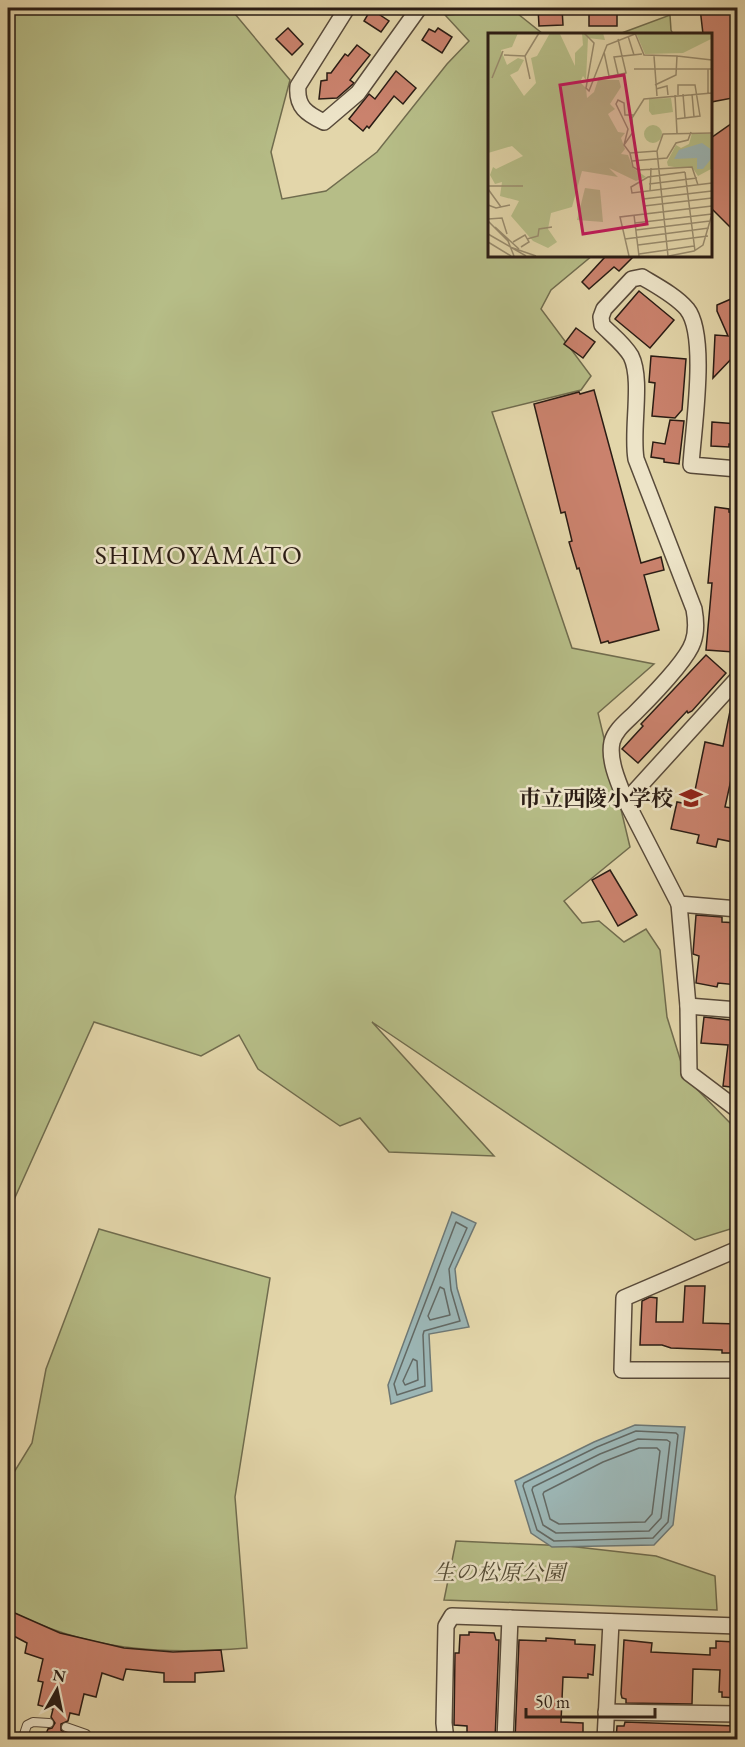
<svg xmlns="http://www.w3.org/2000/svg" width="745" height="1747" font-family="'EB Garamond','Noto Serif JP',serif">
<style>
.green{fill:#b6bd87;stroke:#706c4e;stroke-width:1.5}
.water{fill:#9cb6b5;stroke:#6e7875;stroke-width:1.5}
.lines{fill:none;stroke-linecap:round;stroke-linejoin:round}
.shore{stroke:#636964;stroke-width:1.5}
.building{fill:#ca826d;stroke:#2a1c14;stroke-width:1.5}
.lane-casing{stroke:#584a3a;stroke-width:10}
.street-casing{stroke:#584a3a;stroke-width:18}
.lane{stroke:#ede4c8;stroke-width:8}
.street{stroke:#ede4c8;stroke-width:15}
.labels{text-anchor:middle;stroke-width:5;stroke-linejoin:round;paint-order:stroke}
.poi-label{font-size:22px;font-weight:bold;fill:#2a1c14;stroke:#ede4c8;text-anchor:end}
.park-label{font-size:22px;font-style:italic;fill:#544c36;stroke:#ede4c8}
.quarter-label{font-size:26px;letter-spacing:1.5px;fill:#2a1c14;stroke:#ede4c8}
.inset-road{fill:none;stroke:#998c6e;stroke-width:1.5}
.view{fill:#c2185b;fill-opacity:0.15;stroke:#c2185b;stroke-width:3}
.inset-edge{fill:none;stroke:#2a1c14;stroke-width:3}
</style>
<rect width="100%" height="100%" fill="#e3d6aa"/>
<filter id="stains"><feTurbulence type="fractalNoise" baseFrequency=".00333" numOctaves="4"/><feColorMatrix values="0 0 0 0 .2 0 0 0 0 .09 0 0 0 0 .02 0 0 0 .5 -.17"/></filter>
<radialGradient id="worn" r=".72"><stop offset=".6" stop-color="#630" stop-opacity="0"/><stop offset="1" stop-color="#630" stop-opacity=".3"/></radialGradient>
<!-- green -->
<g class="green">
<polygon points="8,8 230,8 290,80 271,152 282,199 326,191 377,152 447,64 469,41 445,15 513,10 543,34 490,34 490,255 593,255 551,290 541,309 591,376 581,390 492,412 572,648 654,664 598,713 630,847 564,901 582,923 599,921 624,942 646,929 660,950 667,1017 686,1078 737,1130 737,1227 695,1240 372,1022 494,1156 389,1152 360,1118 340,1126 258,1069 239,1035 201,1056 94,1022 8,1213"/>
<polygon points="670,15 671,30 673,34 619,34"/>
<path d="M99,1229l171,49 -35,219 12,151c-88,7 -159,3 -239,-38v-128l24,-39 14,-74z"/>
<polygon points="456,1541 568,1546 656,1556 715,1576 717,1610 444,1600"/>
</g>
<!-- water -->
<g class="water">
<polygon points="452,1212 476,1223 455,1269 457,1288 469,1327 429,1334 432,1391 391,1404 388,1385"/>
<polygon points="635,1425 685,1427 673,1525 654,1545 552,1547 531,1533 515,1481 594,1442"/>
</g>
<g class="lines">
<!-- shore -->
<g class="shore">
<polygon points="456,1222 467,1228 449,1269 451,1290 460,1321 424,1331 423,1335 425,1386 397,1395 394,1384"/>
<polygon points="440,1287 444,1289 450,1315 430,1320 428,1316"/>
<polygon points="413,1359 417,1361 418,1380 405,1385 403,1381"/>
<polygon points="636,1431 676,1433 678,1435 668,1522 653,1538 554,1541 537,1530 523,1486 524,1483 597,1447"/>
<polygon points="638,1439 667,1440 670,1442 661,1518 649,1531 556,1533 543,1525 532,1490 533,1487 600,1454"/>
<polygon points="639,1448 657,1448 660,1451 652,1514 645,1522 559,1524 550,1519 543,1494 544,1492 603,1462"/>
</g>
</g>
<!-- building -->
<g class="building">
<polygon points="538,8 562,8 563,25 539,26"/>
<rect x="589" y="8" width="28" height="18"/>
<polygon points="700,8 738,8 738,97 711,102 711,34 703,34"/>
<polygon points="371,9 389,21 381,32 364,21"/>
<polygon points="288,28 303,44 292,55 276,39"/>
<polygon points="438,28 452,37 442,53 422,40 429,29 435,32"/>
<polygon points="357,45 370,55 350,80 354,83 337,98 319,99 321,81 327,80 327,73 331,73 345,54 348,56"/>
<polygon points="396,71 416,88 403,104 394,96 369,128 367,126 363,131 349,119 369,94 375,99"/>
<polygon points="738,119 738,235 711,208 711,138"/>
<polygon points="600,255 635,255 619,271 614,267 589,289 582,282 604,258"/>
<polygon points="639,291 674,320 650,348 615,319"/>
<polygon points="738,296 738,357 735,355 713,378 715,335 728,336 717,311 717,305"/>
<polygon points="576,328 595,342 583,358 564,344"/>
<polygon points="651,356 686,359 682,410 675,418 652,416 655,383 649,382"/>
<polygon points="594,390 641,563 661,557 664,570 644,575 659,630 609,643 608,641 601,643 579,568 577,569 569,542 572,541 565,512 561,513 534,404 579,392 580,394"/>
<polygon points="670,420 684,421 679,464 664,462 664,459 651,457 653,442 665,444"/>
<polygon points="712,422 738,424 738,445 729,444 729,447 711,446"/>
<polygon points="715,507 729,509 729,512 738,513 735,580 738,580 737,619 734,652 706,650 712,583 708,583"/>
<polygon points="706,655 726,673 692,711 688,713 687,711 638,763 622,749 643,726 641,724"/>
<polygon points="731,706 738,707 738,748 725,807 738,809 738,843 718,839 716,847 697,843 699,835 671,829 677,802 692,805 705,742 723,746"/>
<polygon points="610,870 637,915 618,926 592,880"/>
<polygon points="696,915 722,917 722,922 738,923 738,985 718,983 717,987 696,983 699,956 693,954"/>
<polygon points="704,1017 738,1021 738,1088 723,1086 728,1045 701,1043"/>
<polygon points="685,1286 705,1286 703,1323 738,1324 738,1353 722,1353 722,1350 671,1348 662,1345 640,1345 642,1301 650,1297 657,1298 656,1322 683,1322"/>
<polygon points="8,1610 60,1633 124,1648 173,1652 221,1650 224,1671 195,1673 195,1682 164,1682 164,1673 126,1669 123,1680 102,1673 96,1697 84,1694 79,1715 70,1713 68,1721 61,1724 61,1730 65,1733 64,1738 46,1734 48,1729 52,1728 55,1723 51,1717 53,1709 38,1705 43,1682 38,1681 43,1659 25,1653 27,1643 8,1633"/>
<polygon points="469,1632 494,1633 496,1640 499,1640 495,1740 467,1740 467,1726 454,1725 455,1653 459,1653 460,1635 469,1635"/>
<polygon points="546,1638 575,1640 575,1644 595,1645 593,1675 588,1674 588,1678 563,1677 561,1722 583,1723 583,1740 515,1740 519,1640 546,1641"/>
<polygon points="624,1640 652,1643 651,1652 710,1655 710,1648 716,1648 716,1641 736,1642 738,1698 722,1697 722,1692 719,1692 720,1670 693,1669 692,1704 626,1703 626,1699 622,1698 621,1694"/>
<polygon points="625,1722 735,1726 734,1740 616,1740 617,1726 624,1726"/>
</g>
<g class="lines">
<!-- lane casing -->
<g class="lane-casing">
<g id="lane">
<polyline points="66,1727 86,1734 86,1740"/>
<polyline points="22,1740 27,1725 33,1722 49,1723"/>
</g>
</g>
<!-- street casing -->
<g class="street-casing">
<g id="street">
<path d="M347,8l-49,78c-2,21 9,28 26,36l34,-29 61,-85"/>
<polyline points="738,678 626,801 679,904 738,909"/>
<path d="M626,801c-7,-17 -18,-41 -14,-59 3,-12 14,-20 23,-29 15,-15 52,-52 58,-71 4,-11 3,-22 1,-33l-58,-150c-5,-29 7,-79 -5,-103 -7,-12 -19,-21 -29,-31l-1,-8 3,-8 28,-30 10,-2c15,9 34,19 45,32 21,26 6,121 4,156l47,4"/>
<polyline points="679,904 688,1006 689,1073 738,1110"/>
<polyline points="688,1006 738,1010"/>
<polyline points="738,1249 624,1298 622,1370 738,1370"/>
<polyline points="606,1712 738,1714"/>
<polyline points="446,1740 444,1723 446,1626 452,1616 738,1626"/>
<polyline points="505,1740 510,1618"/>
<polyline points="605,1740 611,1622"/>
</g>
</g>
<!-- lane -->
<use href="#lane" class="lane"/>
<!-- street -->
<use href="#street" class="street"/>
</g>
<!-- icons -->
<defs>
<g id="school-bare" transform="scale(1.8)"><path d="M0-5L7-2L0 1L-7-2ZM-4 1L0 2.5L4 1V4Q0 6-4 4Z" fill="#8f2418" stroke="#ede4c8" stroke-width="2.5" paint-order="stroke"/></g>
</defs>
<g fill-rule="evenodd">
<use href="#school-bare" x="691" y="798"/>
</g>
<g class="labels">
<!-- poi labels -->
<g class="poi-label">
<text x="673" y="806">市立西陵小学校</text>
</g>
<!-- park labels -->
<g class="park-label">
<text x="499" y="1580">生の松原公園</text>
</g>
<!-- quarter labels -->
<g class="quarter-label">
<text x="199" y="564">SHIMOYAMATO</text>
</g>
</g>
<!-- overview -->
<g transform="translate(488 33)">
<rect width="224" height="224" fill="#e3d6aa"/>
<path d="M0,0h30l-6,14 -11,3 6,15 11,-7 6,2 -6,11 -8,4 14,21 12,-13 -5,-25 6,-2 13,-23 10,1 15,32v-13l8,-8 -1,-12h21l2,7 -17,-2 -2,42 -3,-4 -3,6 6,6 1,10 7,-6 4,-12h21l2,7 -11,17 5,5 -7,5 10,18 7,1 -4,5 4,11 -4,5 7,1 5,13 13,9 -10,4 -27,-13 9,9 -36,-6 -10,36 -21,6 -3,16 9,13 -9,6 -15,-7 -22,-25 8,-15 -19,-5 2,-14 -7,2 -5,-9 3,-8 3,2 27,-13 -11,-10 -24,7zM148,0h75v6l-28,14 -38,1zM183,65l2,14 -21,3 -3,-4v-12zM156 101a9 9 0 1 1 18 0a9 9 0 1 1-18 0ZM204,100l19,1v35l-13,7 -6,-9 -12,1 -12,-2 -1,-4 9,-17 5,3 8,-4zM97,155l15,2 3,32 -26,-2z" fill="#b6bd87"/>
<path d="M214,110l10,7 -1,9 -8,10h-6v-11l-23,1 5,-9z" fill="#9cb6b5"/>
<path class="inset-road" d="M96,0l10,10 -8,45 3,3 18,-46 28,-11M147,0l9,22 33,1 -1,19 -21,10M140,3l6,19M116,19l5,24M16,22l21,1M166,23l3,40M189,23l35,4M146,36h78M220,36v24M130,41l-4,-17 28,-3M4,45l11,-27M42,46l-5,-23 14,-23M108,46l30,-6 -8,-34M168,56l11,-3 1,9M195,61l2,24M204,61l2,23M187,62l2,38M188,86l24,-3 -5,-31h-17v10M136,112l4,-16 -12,-25 2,-4 6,3 1,12h9M169,118l-27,2 -6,-8 9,-13 -1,-14 12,-19 68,-6M142,120l3,14 5,3 54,-3 6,18M144,128l35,-3 9,-15 12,-3 3,-8M197,139l-37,5 -17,10 1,6 80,-10M197,139l10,79M161,151l48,-6M0,153h35M0,156l13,18M162,158l1,-23M155,159l2,22M155,166l69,-8M0,172l8,3 14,-3M156,173l68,-8M146,182l5,41M0,186l14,-1 5,16M0,188l20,20 6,15M147,190l77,-9M7,194l24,22M148,197l74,-9M0,201l38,22M39,206l11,-3 1,-7 13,-2M137,206l84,-11M0,209l23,14M25,209l12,-7 4,7 -8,5M150,212l70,-9M22,214l26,9M151,221l55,-8M141,223l-9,-39 92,-11M180,223l-11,-105 6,-17 49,-1M181,223l25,-5 9,-6 9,-31"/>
<path class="view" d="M136,42l23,149 -64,10 -23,-149z"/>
<rect width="224" height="224" class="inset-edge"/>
</g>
<!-- margin -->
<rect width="745" height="1747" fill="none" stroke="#e3d6aa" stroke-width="30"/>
<rect x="9" y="9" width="727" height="1729" fill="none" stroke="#2a1c14" stroke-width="3"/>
<rect x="15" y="15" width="715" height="1717" fill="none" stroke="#2a1c14" stroke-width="1.5"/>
<!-- north arrow -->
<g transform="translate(57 1690) rotate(9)" stroke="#ede4c8" stroke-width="4.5" paint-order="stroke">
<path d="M0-4.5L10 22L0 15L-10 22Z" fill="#2a1c14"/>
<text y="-9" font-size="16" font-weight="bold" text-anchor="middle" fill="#2a1c14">N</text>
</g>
<!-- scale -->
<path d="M526 1708v9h129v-9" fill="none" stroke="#2a1c14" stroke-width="3"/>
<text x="535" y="1708" font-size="18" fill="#2a1c14" stroke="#ede4c8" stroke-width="4.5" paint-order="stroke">50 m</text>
<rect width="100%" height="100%" filter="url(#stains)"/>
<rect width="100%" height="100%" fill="url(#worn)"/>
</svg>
